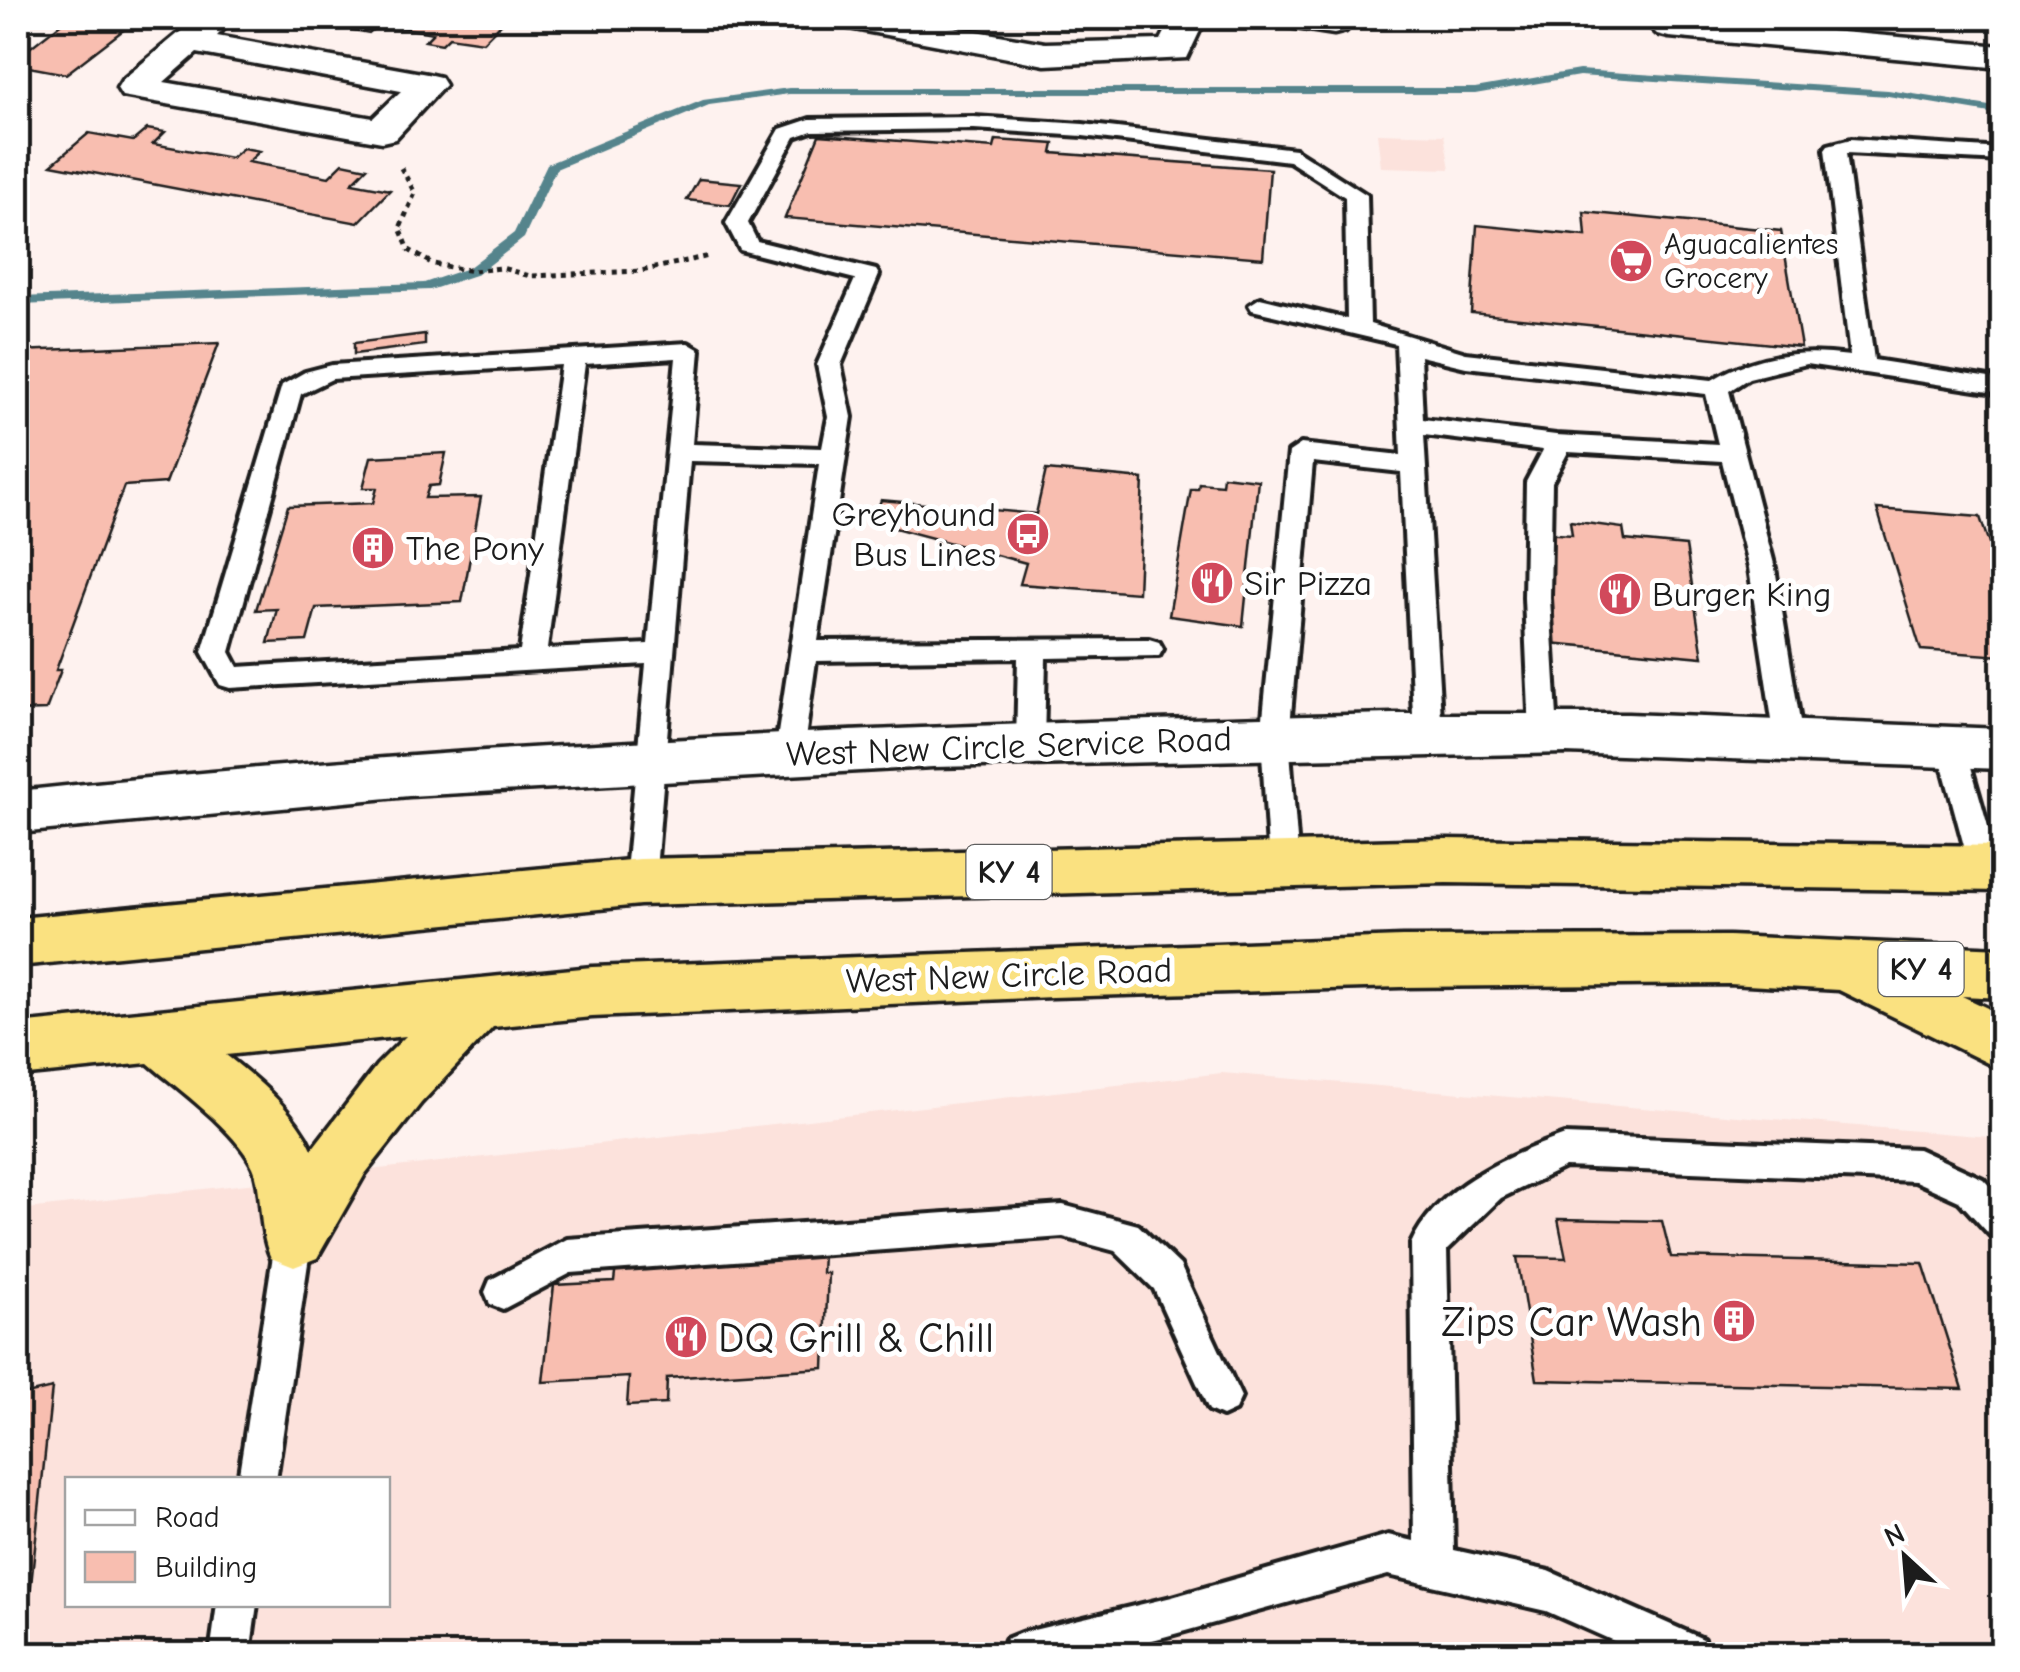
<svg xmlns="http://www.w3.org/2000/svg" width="2020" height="1672" font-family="'Comic Neue',sans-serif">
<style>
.built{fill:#fce2dc;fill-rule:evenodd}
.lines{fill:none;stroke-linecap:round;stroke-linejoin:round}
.stream{fill:#54848c;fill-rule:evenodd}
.building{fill:#f8beb0;stroke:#1c1c1c;stroke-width:2.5}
.lane-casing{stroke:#1c1c1c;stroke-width:8}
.street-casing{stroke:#1c1c1c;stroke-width:7}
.highway-casing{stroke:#1c1c1c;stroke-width:7}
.path{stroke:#1c1c1c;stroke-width:5;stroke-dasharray:5 5;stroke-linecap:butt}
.lane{fill:#fff;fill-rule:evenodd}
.street{fill:#fff;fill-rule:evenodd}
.highway{fill:#fae180;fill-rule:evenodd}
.labels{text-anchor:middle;stroke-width:10;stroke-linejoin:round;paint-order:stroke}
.far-poi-label{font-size:30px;fill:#1c1c1c;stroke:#fff;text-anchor:start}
.shield{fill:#fff;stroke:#606060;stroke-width:2.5}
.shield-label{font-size:32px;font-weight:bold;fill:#1c1c1c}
.poi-label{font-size:35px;fill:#1c1c1c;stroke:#fff;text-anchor:start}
.street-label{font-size:35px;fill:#1c1c1c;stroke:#fff}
.near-poi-label{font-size:42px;fill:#1c1c1c;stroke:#fff;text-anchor:end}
</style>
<rect width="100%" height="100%" fill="#fef2ef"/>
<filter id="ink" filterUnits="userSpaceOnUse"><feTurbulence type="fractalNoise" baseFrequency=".01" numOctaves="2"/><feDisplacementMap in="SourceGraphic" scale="20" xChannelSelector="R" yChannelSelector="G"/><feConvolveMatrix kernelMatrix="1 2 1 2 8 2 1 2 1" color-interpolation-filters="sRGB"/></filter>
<g filter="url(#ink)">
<!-- built -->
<g class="built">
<polygon points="1377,133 1444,135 1450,169 1381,167"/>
<path d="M1222,1073l780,65v516h-1984v-444zM68,1480h320v124h-320z"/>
</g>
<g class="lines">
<!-- stream -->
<polygon class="stream" points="1579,70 1888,90 2002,108 2002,115 1888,96 1579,76 1475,94 789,94 709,105 556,169 524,238 478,274 430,290 18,305 18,297 424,283 468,268 514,233 547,164 703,100 789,88 1475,88"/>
</g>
<!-- building -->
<g class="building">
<polygon points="68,18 139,18 66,74 18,65 18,57"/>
<polygon points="332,18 507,18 483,42 449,37 442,44 425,41 433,33 379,24 369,33 348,29 356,22"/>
<polygon points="1073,18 1144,18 1140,25"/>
<polygon points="147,129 165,132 153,144 231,158 243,148 260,151 248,162 329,177 343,163 367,168 352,183 390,190 358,223 51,165 89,133 133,141"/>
<polygon points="819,135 994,148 996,140 1054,144 1052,153 1270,169 1263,258 785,218"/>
<polygon points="699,179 741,183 730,205 687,200"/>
<polygon points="1584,212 1781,231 1801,347 1471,313 1477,225 1586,236"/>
<polygon points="425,334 425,345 354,354 354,343"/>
<polygon points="219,343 166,483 124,486 56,670 61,670 46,710 18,711 18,460 26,441 18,432 18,351"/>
<polygon points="446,453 439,485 429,486 425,498 481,497 462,602 316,608 307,641 268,643 277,609 256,610 288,506 373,503 377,488 363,488 371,457"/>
<polygon points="1046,470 1143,479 1138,593 1020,584 1026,563 872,522 881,500 1036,514"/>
<polygon points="1223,476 1258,480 1243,626 1169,616 1191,489 1198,489 1199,483 1222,485"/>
<polygon points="1877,509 1980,517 2002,582 2002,656 1921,650"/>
<polygon points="1570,521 1623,528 1625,540 1686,546 1703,657 1550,643 1542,533 1572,535"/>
<polygon points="1558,1219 1662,1221 1671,1257 1923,1263 1963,1389 1537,1380 1517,1257 1566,1258"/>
<polygon points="823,1254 822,1273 828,1273 824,1368 667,1378 666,1404 627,1406 629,1377 543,1382 554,1285 614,1282 616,1265"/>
<polygon points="52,1388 29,1604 18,1607 18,1396"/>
</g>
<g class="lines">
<!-- lane casing -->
<g class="lane-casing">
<g id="lane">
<path d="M974,117l109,7 212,25 72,46 3,129 96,29 246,27c44,-26 89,-31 138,-24l-25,-207 3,-4 23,-6 151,10v12l-156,-8 28,207 128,20v14l-196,-30 -57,14 -20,13 46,177 28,172 -4,8 -10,3 -10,-3 -4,-8 -26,-172 -27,-107 -154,-9 -16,30 -2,116 8,136 -4,8 -10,3 -10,-3 -4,-8 -6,-136 2,-116 17,-32 -119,-15 18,300 -4,8 -10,3 -10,-3 -4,-8 -13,-263 -88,-10 -24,276 10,127 -4,9 -11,3 -11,-3 -4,-9 -8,-127 28,-286 12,-8 100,11 -5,-111 -144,-34 -3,-5 11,-7 87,21 -2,-122 -56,-36 -206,-25 -109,-7 -162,2 -17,6 -47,86 9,18 119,29 3,5 -38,90 11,52 -34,224 331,-2 10,3 4,7 -4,7 -113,2 -2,86 -4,8 -10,3 -10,-3 -4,-8 2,-86 -202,3 -13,92 -4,8 -10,3 -10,-3 -4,-8 44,-289 -129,-3 -35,421 -4,9 -11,3 -11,-3 -4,-9 21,-218 -416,24 -10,-3 -18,-33 80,-267 23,-13 27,-7 356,-22 12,7 -8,94 130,4 6,-31 -11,-52 38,-86 -115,-29 -14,-27 54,-94 30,-10zM1420,356l46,11 240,27 12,50 -162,-9 -133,-16zM676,358l-28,286 -101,5 38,-285zM561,365l-41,286 -282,16 -8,-15 71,-258 31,-15z"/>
<polygon points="1951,735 1961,738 1965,746 2000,868 1996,877 1985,880 1974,877 1970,868 1937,746 1941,738"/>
<path d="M1565,1135l353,14 65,30 19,20v41l-12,-5 -31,-34 -44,-20 -350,-14 -64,31 -54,52 7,300 95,21 154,68 5,15h-65l-97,-43 -158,-36 -286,79h-101l5,-15 15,-6 151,-36 216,-62 26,6 -3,-297c26,-58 98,-89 154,-109z"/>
<polygon points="1063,1205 1138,1225 1180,1265 1241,1397 1235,1410 1222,1416 1209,1410 1154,1289 1115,1251 1063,1237 571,1273 503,1309 490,1304 485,1292 490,1280 567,1239"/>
<polygon points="294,1219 307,1224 312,1236 276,1480 238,1480 276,1236 281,1224"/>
<polygon points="217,1604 257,1604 250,1654 210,1654"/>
</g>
</g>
<!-- street casing -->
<g class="street-casing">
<g id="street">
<path d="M197,18h37l-17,18 210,38 13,3 5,8 -50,54 -13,3 -260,-46 -5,-8 5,-8zM197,53l204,38 -28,27 -209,-36z"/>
<polygon points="832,18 903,18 1045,43 1161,40 1172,18 1206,18 1187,58 1045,65 849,28 837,25"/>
<polygon points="1271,18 1347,18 1351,24 1346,31 1334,34 1276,25"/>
<polygon points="1641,18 1680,18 2002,46 2002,68 1669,37 1657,34"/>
<path d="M1393,714h235l374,15v40l-436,-16 -633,14 -524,29 -391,37v-42c457,-49 916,-67 1375,-77z"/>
</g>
</g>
<!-- highway casing -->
<g class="highway-casing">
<g id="highway">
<polygon points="1446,839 2002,846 2002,891 1446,883 640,905 18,966 18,918 640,859"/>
<path d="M1729,936l273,12v50l-40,-2 40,19v55l-163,-80 -110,-6 -327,3 -349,10 -461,20 -99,10 -72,76 -56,71 -48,84 -23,9 -23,-9c-14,-31 -8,-69 -18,-91 -17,-37 -75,-78 -105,-104l-130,13v-52l574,-57 810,-30zM406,1036l-29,29 -65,84c-17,-38 -54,-69 -86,-94z"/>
</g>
</g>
<!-- path -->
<polyline class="path" points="401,168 415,193 400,228 409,250 433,264 473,271 502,268 530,276 641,271 709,256"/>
<!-- lane -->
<use href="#lane" class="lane"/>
<!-- street -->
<use href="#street" class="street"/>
<!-- highway -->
<use href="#highway" class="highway"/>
</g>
</g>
<!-- icons -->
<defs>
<g id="supermarket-disc" transform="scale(2.25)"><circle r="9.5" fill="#d1495b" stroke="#fff"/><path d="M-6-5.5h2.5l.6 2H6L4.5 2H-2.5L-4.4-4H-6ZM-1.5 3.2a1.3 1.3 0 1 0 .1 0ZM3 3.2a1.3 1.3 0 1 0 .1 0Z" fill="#fff"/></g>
<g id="bus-disc" transform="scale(2.25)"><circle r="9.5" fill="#d1495b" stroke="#fff"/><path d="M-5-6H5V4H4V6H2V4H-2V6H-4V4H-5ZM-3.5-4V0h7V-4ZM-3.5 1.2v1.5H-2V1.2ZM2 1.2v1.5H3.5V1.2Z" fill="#fff"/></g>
<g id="building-disc" transform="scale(2.25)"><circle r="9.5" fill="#d1495b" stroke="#fff"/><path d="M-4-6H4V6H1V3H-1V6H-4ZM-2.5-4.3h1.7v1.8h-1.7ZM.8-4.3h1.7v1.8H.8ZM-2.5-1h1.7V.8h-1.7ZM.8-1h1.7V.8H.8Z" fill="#fff"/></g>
<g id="restaurant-disc" transform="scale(2.25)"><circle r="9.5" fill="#d1495b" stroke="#fff"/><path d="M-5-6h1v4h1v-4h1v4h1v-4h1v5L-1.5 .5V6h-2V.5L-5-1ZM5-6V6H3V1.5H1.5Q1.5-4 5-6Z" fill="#fff"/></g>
</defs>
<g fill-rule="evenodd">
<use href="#supermarket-disc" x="1631" y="261"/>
<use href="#bus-disc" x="1028" y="534"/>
<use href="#building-disc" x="373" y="548"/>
<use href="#restaurant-disc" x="1212" y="583"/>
<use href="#restaurant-disc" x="1620" y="594"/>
<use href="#building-disc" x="1734" y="1321"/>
<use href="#restaurant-disc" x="686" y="1337"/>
</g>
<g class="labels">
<!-- far-poi labels -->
<g class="far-poi-label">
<text x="1664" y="254">Aguacalientes<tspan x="1664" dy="34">Grocery</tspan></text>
</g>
<!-- shield labels -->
<g class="shield">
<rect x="966.5" y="845" width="85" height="54" rx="8"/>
<rect x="1878.5" y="942" width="85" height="54" rx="8"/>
</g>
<g class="shield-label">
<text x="1009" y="883">KY 4</text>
<text x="1921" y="980">KY 4</text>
</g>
<!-- poi labels -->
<g class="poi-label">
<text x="996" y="526" text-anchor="end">Greyhound<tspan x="996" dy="40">Bus Lines</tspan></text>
<text x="406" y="560">The Pony</text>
<text x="1244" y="595">Sir Pizza</text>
<text x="1652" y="606">Burger King</text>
</g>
<!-- street labels -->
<g class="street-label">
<text transform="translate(1009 746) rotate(-2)" y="12">West New Circle Service Road</text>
<text transform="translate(1009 975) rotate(-2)" y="12">West New Circle Road</text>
</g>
<!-- near-poi labels -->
<g class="near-poi-label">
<text x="1702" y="1336">Zips Car Wash</text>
<text x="718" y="1352" text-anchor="start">DQ Grill &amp; Chill</text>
</g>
</g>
<!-- margin -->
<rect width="2020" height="1672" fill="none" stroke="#fff" stroke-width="60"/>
<rect x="30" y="30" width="1960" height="1612" fill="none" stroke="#1c1c1c" stroke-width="4" filter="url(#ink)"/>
<!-- legend -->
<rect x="65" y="1477" width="325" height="130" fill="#ffffff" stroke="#a4a4a4" stroke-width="2.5"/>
<rect x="85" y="1510" width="50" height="15" fill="#ffffff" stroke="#a4a4a4" stroke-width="2.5"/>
<text x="155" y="1527" font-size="30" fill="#1c1c1c">Road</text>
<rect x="85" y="1552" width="50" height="30" fill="#f8beb0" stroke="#a4a4a4" stroke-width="2.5"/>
<text x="155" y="1577" font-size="30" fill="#1c1c1c">Building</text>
<!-- north arrow -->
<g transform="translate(1905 1557) rotate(334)" stroke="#ffffff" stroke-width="8" paint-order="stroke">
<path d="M0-8L18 38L0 25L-18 38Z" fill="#1c1c1c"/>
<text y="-15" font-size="28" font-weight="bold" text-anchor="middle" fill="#1c1c1c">N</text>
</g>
</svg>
